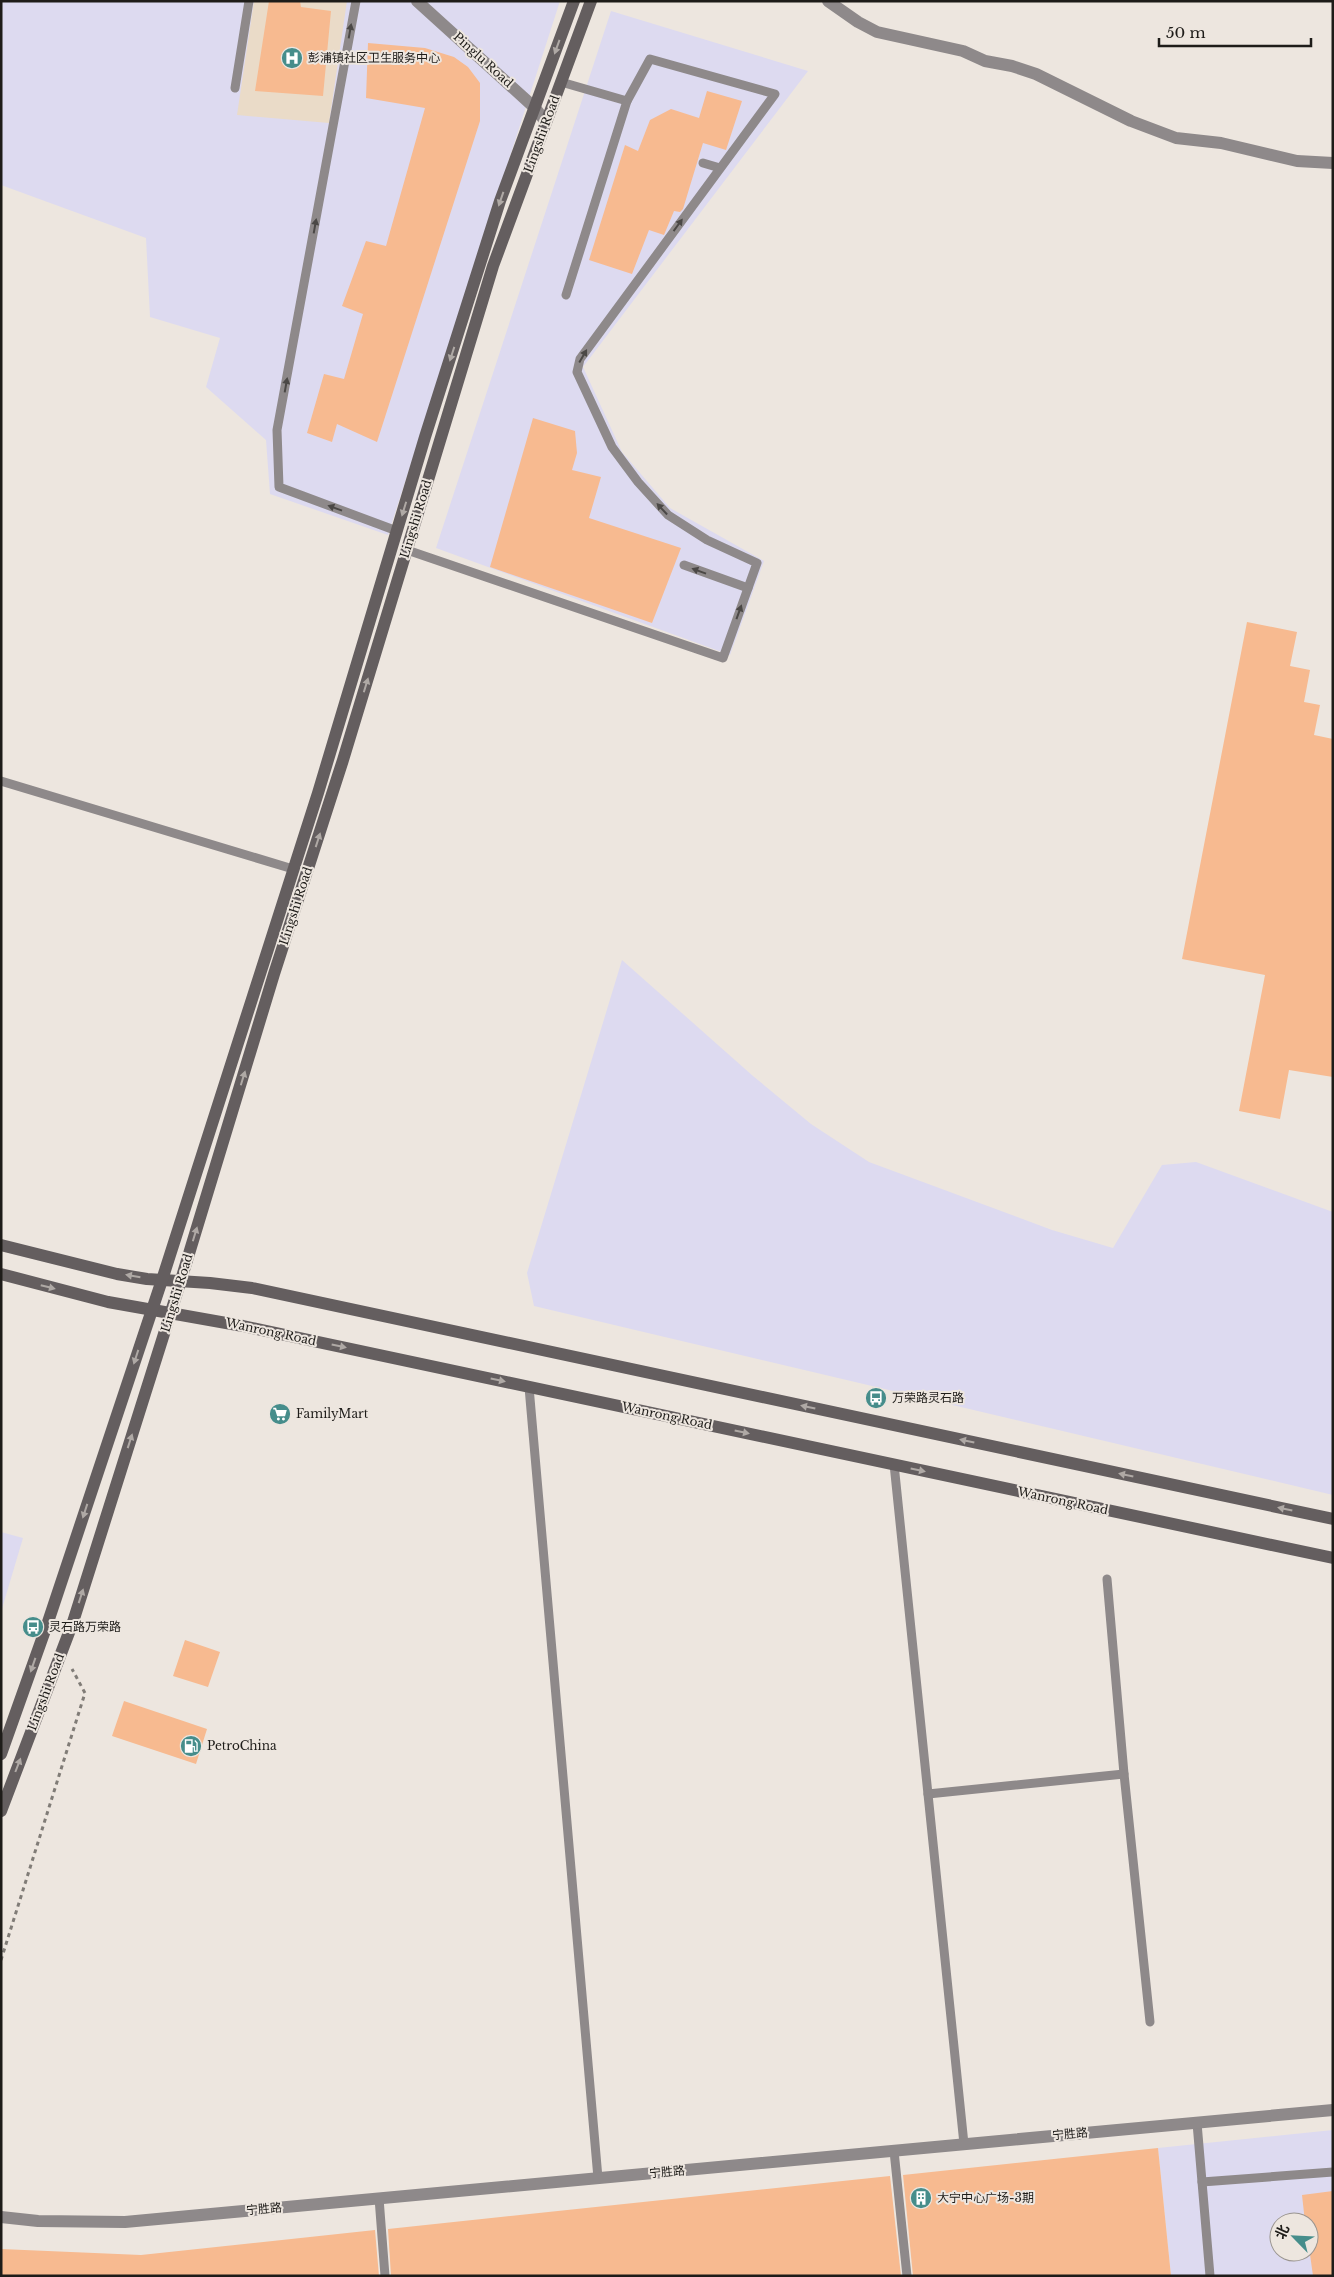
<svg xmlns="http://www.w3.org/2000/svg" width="1334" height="2277" font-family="'Libre Baskerville','Noto Sans SC',serif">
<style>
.commercial{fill:#dddaf0;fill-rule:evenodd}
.medical{fill:#eadbc8}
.building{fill:#f7ba90}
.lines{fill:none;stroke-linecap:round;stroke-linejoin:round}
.path{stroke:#807c77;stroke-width:3;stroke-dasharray:4 4;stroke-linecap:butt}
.service{stroke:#8e898a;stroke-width:9}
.minor{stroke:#8e898a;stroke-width:12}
.tertiary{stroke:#8e898a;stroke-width:12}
.secondary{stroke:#645e5f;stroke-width:12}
.oneway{fill:#4b4846}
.oneway2{fill:#afa9a5}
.labels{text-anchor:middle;stroke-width:4;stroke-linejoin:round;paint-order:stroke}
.poi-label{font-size:12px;fill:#1e1c19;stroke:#ede6df;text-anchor:start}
.street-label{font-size:12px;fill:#1e1c19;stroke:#ede6df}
</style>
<rect width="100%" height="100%" fill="#ede6df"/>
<!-- commercial -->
<g class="commercial">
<polygon points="1,1 560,1 388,535 270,494 266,440 206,387 220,338 150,317 146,238 1,185"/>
<polygon points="611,11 808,71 583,367 622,452 670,508 764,561 730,655 436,548"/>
<polygon points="622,960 753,1076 811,1124 869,1162 1052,1230 1113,1248 1162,1165 1196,1162 1333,1212 1333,1495 534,1306 527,1273"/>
<polygon points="1,1532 23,1538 1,1612"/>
<path d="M1333,2130v146h-162l-13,-128zM1279,2222h30v30h-30z"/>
</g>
<!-- medical -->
<polygon class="medical" points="254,1 347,1 329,123 237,115"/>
<!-- building -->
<g class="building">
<polygon points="269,1 300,1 301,7 331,11 323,96 255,91"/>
<polygon points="368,43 425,48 454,57 468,67 480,83 480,121 377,442 337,424 332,442 307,433 324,374 344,379 363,314 342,306 366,241 386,246 425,108 366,98"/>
<polygon points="707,91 742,101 726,150 703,143 683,209 680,212 674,211 664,235 649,230 632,274 589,260 625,145 638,151 650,120 671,109 699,118"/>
<polygon points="533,418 575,431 577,453 572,470 601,477 589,518 681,548 652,623 490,567"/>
<polygon points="1247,622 1297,632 1290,666 1310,670 1304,702 1320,705 1314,735 1333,739 1333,1077 1289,1070 1280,1119 1239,1111 1265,975 1182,959"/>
<polygon points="185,1640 220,1652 208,1687 173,1676"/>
<polygon points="124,1701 207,1729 196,1764 112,1736"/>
<polygon points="1158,2148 1171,2276 913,2276 903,2175"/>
<polygon points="890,2176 901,2276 391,2276 388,2229"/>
<polygon points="1333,2191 1333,2276 1313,2276 1309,2247 1309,2222 1305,2222 1302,2195"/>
<polygon points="375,2230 379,2276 1,2276 1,2249 141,2255"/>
</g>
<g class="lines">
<!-- path -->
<polyline class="path" points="1,1960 85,1693 72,1669"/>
<!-- service -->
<g class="service">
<polyline points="356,1 277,430 279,487 397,531"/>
<polyline points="561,82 627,101 566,295"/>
<polyline points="235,88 249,1"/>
<polyline points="703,163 720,168"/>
<polyline points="407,550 723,658 757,563 707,540 668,515 638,482 612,447 577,372 580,359 775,94 650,59 627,101"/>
<polyline points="684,565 748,588"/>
<polyline points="1,781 293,869"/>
<polyline points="529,1387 598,2178"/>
<polyline points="894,1464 964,2144"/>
<polyline points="1107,1579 1124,1774"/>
<polyline points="928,1794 1124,1774 1150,2022"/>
<polyline points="1197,2123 1210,2276"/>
<polyline points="894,2151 907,2276"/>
<polyline points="1202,2182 1333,2172"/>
<polyline points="379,2198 385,2276"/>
</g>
<!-- minor -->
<g class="minor">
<polyline points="417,1 535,108 546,122"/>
<polyline points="828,1 858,22 877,32 963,51 985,61 1012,66 1036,74 1131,121 1176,138 1221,143 1297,161 1333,163"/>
</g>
<!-- tertiary -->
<polyline class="tertiary" points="1,2217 38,2221 125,2222 1333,2110"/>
<!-- secondary -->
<g class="secondary">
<polyline points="1,1245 117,1274 147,1279 210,1283 252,1288 1333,1519"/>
<polyline points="1,1274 108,1302 243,1326 1333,1558"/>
<polyline points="1,1754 48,1622 162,1280 318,793 425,437 500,201 574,1"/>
<polyline points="1,1811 73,1622 181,1280 274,974 343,760 493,266 591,1"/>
</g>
</g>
<!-- one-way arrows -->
<defs><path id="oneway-solid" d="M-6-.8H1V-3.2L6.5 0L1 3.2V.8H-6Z" transform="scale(1.25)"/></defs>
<g class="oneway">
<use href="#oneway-solid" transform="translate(350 31) rotate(-80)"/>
<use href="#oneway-solid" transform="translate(678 225) rotate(-54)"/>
<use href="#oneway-solid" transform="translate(315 226) rotate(-80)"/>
<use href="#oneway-solid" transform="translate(583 356) rotate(-60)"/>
<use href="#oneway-solid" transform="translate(286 385) rotate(-80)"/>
<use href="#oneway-solid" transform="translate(335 508) rotate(-160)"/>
<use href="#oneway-solid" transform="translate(662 509) rotate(-133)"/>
<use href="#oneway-solid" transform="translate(699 571) rotate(-160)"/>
<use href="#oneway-solid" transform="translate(739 612) rotate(-70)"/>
</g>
<g class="oneway2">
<use href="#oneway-solid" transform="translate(557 47) rotate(110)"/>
<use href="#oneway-solid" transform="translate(501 199) rotate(109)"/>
<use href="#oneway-solid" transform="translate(452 354) rotate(108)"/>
<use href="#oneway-solid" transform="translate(404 509) rotate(107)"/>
<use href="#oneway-solid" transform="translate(366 685) rotate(-73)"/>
<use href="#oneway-solid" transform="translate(318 840) rotate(-72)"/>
<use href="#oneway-solid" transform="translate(243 1078) rotate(-73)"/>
<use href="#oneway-solid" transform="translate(195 1234) rotate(-73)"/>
<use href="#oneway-solid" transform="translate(133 1276) rotate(-170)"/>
<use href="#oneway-solid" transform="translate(48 1287) rotate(14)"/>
<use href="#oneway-solid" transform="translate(339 1346) rotate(12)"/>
<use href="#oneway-solid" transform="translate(136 1357) rotate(108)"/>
<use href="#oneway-solid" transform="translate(498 1380) rotate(12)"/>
<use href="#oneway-solid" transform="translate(808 1407) rotate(-168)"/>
<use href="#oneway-solid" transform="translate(742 1432) rotate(12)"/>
<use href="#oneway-solid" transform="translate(130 1441) rotate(-72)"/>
<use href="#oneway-solid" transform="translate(967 1441) rotate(-168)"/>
<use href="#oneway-solid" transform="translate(918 1470) rotate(12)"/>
<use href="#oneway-solid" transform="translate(1126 1475) rotate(-168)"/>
<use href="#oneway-solid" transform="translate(1285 1509) rotate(-168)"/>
<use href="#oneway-solid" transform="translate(85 1511) rotate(108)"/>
<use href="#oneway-solid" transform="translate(81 1596) rotate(-72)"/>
<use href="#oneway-solid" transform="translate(33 1665) rotate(109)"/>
<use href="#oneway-solid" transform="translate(18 1765) rotate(-69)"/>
</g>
<!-- icons -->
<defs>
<g id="hospital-disc" transform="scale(1.125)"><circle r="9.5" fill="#468d8b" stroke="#ede6df"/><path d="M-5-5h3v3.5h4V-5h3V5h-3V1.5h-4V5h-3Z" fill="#fff"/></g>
<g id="bus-disc" transform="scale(1.125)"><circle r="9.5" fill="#468d8b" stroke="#ede6df"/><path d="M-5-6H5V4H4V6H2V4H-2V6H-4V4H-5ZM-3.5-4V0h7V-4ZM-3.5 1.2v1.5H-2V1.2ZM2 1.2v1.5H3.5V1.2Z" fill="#fff"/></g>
<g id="supermarket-disc" transform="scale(1.125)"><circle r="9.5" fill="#468d8b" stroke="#ede6df"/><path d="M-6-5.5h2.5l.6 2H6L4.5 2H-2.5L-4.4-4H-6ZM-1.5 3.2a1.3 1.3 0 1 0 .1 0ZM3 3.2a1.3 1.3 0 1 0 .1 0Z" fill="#fff"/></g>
<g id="fuel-disc" transform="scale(1.125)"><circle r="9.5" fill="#468d8b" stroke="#ede6df"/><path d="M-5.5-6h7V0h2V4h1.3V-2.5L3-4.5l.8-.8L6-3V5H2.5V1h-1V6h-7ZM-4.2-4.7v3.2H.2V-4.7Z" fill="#fff"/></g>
<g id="building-disc" transform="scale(1.125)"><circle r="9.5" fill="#468d8b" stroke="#ede6df"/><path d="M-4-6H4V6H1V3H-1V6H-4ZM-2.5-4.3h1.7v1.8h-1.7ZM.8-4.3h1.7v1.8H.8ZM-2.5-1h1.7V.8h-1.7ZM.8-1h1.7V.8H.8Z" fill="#fff"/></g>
</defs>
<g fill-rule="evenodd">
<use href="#hospital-disc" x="292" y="58"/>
<use href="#bus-disc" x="876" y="1398"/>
<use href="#supermarket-disc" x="280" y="1414"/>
<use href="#bus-disc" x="33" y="1627"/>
<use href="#fuel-disc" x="191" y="1746"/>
<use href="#building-disc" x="921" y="2198"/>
</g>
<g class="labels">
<!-- poi labels -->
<g class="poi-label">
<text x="308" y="62">彭浦镇社区卫生服务中心</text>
<text x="892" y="1402">万荣路灵石路</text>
<text x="296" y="1418">FamilyMart</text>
<text x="49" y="1631">灵石路万荣路</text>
<text x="207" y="1750">PetroChina</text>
<text x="937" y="2202">大宁中心广场-3期</text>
</g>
<!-- street labels -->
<g class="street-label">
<text transform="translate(483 60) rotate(42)" y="4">Pinglu Road</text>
<text transform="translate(542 134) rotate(-70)" y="4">Lingshi Road</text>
<text transform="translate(416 519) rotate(-73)" y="4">Lingshi Road</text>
<text transform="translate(296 906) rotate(-72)" y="4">Lingshi Road</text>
<text transform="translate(177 1293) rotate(-73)" y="4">Lingshi Road</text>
<text transform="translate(271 1332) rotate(12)" y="4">Wanrong Road</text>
<text transform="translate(667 1416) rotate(12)" y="4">Wanrong Road</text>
<text transform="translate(1063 1501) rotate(12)" y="4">Wanrong Road</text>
<text transform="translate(46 1692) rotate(-69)" y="4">Lingshi Road</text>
<text transform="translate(1070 2134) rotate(-5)" y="4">宁胜路</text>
<text transform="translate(667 2172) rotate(-5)" y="4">宁胜路</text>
<text transform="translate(264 2209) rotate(-5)" y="4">宁胜路</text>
</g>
</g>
<!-- border -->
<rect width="1334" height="2277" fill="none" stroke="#1e1c19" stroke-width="5"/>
<!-- north arrow -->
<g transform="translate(1294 2237) rotate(294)"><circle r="24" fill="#ede6df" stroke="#9a9590"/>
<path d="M0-4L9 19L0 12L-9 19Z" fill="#468d8b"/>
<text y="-8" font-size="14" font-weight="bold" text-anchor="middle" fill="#1e1c19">北</text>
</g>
<!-- scale -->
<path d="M1159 38v8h152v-8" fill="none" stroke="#1e1c19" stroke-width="2.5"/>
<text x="1166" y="38" font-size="15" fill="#1e1c19" stroke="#ede6df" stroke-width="4" paint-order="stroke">50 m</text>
</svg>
